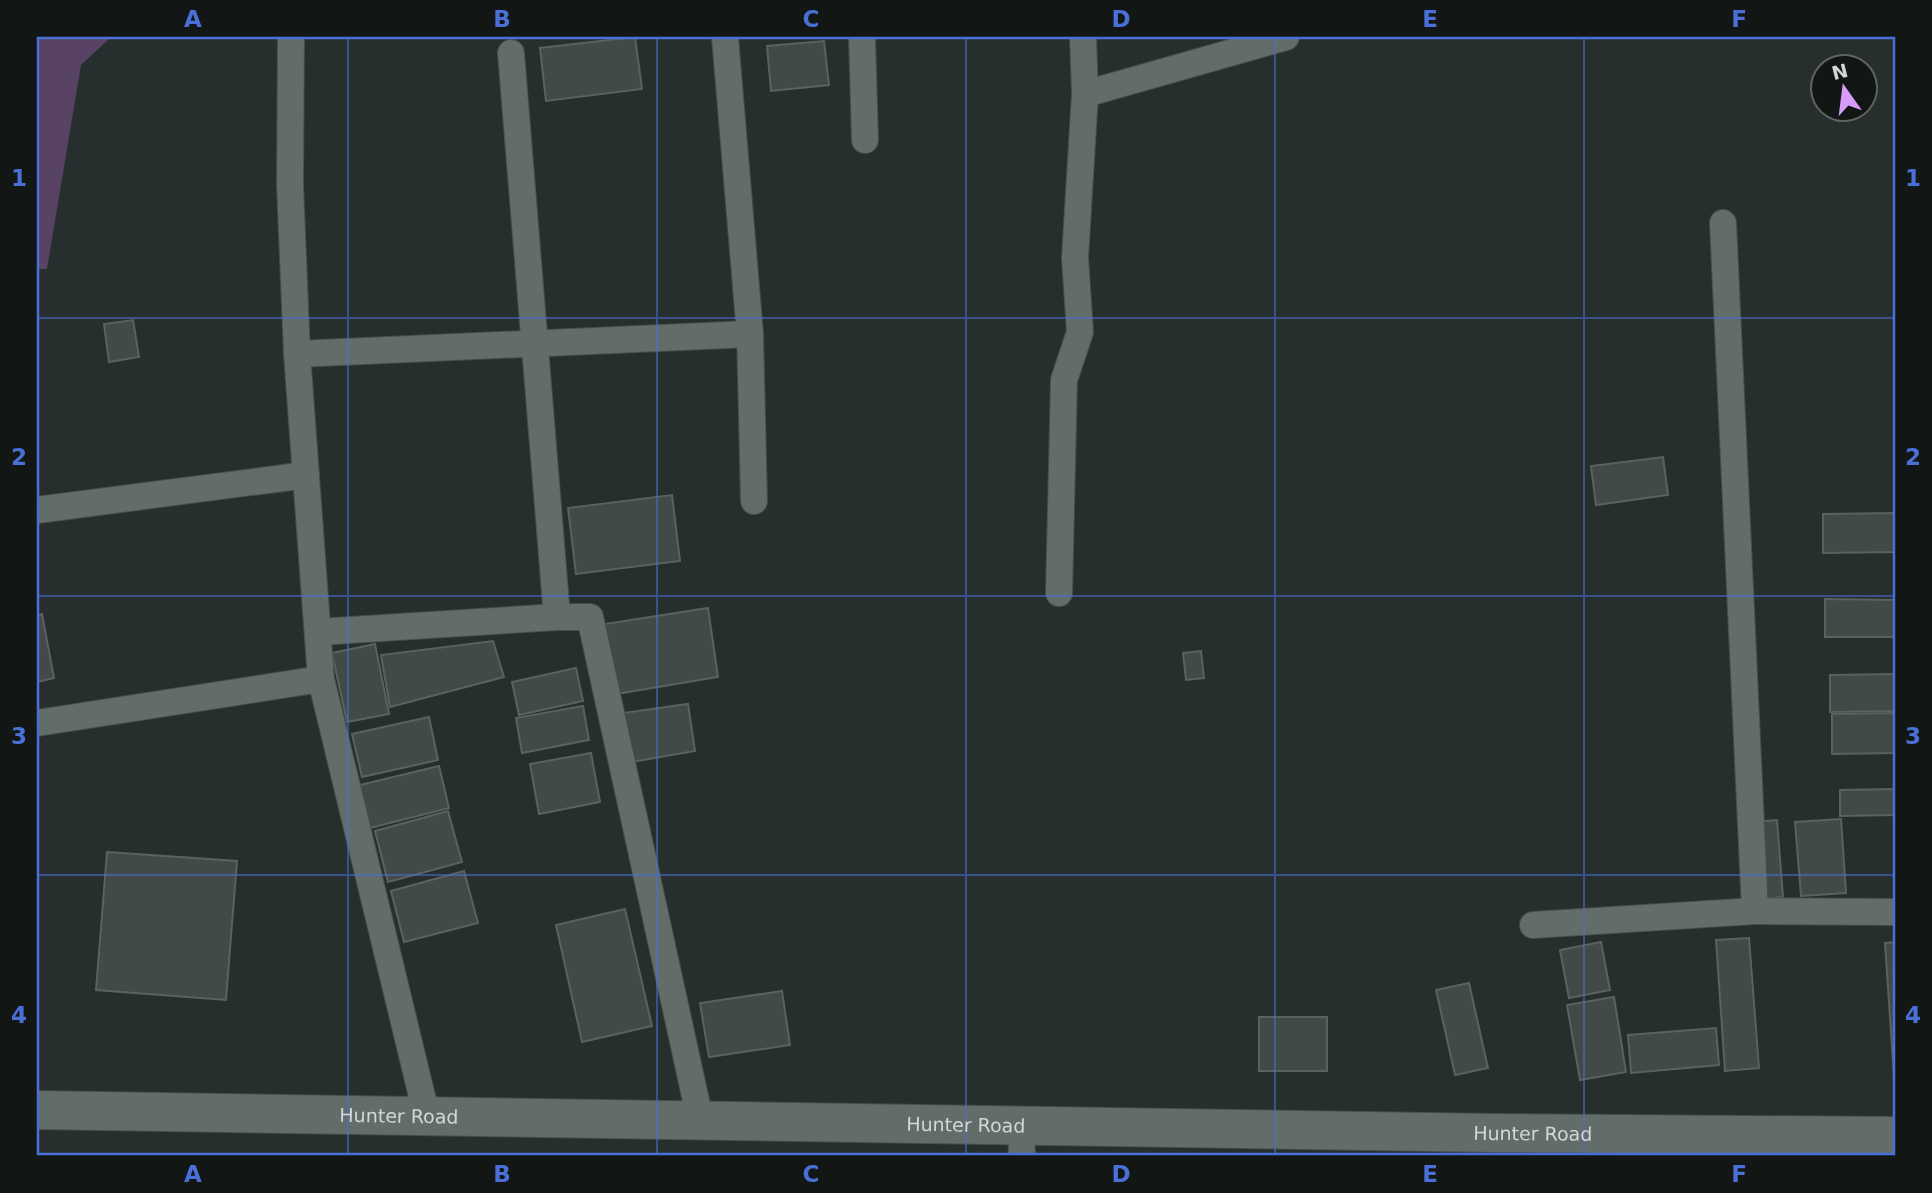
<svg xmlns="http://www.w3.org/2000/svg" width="1932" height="1193" font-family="'DejaVu Sans',sans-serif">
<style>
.green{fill:#584365}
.building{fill:#414a48;stroke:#596260;stroke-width:2}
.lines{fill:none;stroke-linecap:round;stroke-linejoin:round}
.street-casing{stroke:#464d4b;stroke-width:28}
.secondary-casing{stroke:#464d4b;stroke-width:40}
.street{stroke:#626c69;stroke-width:26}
.secondary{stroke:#626c69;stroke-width:38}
.grid{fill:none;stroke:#4a70d8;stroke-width:2;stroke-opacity:0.55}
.labels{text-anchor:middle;stroke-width:5;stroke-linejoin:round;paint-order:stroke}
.street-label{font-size:19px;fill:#d2d7d6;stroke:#121615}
.neatline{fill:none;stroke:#4a70d8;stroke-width:2.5}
.grid-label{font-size:23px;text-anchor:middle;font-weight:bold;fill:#4a70d8}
</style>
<rect width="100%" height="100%" fill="#262f2d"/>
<!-- green -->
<polygon class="green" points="37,37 111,37 81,65 47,269 37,269"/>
<!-- building -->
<g class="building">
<polygon points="635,37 642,89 546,101 540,48"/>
<polygon points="824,41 829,85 771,91 767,46"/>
<polygon points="133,320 139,357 109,362 104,324"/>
<polygon points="1663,457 1668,495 1596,505 1591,466"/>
<polygon points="672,495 680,561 576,574 568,508"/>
<polygon points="1895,513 1895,552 1823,553 1823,514"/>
<polygon points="1825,599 1895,600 1895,637 1825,637"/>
<polygon points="708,608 718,677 616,694 605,624"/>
<polygon points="42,614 54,678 37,682 37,616"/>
<polygon points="493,641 504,677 390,707 381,655"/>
<polygon points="375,644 389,714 347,722 332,653"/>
<polygon points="1201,651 1204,678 1186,680 1183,653"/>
<polygon points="576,668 583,701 519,715 512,682"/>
<polygon points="1895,674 1895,711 1830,712 1830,675"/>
<polygon points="688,704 695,751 631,762 623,713"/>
<polygon points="583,706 589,740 522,753 516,718"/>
<polygon points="1895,713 1895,753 1832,754 1832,714"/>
<polygon points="429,717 438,760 362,777 352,734"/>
<polygon points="591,753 600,802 539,814 530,764"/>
<polygon points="439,766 449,808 370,828 360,785"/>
<polygon points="1895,789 1895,815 1840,816 1840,790"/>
<polygon points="448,811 462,862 388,882 375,831"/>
<polygon points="1841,819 1846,893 1801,896 1795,822"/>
<polygon points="1777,820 1783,897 1758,899 1752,822"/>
<polygon points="107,852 237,861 226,1000 96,990"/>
<polygon points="464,871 478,923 404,942 391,891"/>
<polygon points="625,909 652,1026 582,1042 556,925"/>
<polygon points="1749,938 1759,1068 1725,1071 1716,940"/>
<polygon points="1601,942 1610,990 1569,998 1560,950"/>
<polygon points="1895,942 1895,1077 1894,1077 1885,943"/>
<polygon points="1469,983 1488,1068 1455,1075 1436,990"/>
<polygon points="782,991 790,1045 709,1057 700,1003"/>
<polygon points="1614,997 1626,1072 1580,1080 1567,1005"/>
<rect x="1259" y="1017" width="68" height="54"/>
<polygon points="1716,1028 1719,1065 1631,1073 1628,1035"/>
</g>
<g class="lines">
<!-- street casing -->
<g class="street-casing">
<g id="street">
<polyline points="291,37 290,185 297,354 321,679 427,1117"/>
<polyline points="862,37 865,140"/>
<polyline points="511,53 557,617"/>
<polyline points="1085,94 1286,37"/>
<polyline points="1723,223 1755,911 1895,912"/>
<polyline points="750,334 754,501"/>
<polyline points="297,354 750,334 725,37"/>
<polyline points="37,510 306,475"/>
<polyline points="1059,593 1064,380 1080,332 1075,258 1085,94 1083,37"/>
<polyline points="318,632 557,617 590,617 700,1119"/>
<polyline points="37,723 321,679"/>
<polyline points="1533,925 1755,911"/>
<polyline points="1021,1124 1022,1156"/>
</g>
</g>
<!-- secondary casing -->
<g class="secondary-casing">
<g id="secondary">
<path id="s1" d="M37,1110l1457,23 401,3"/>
</g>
</g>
<!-- street -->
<use href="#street" class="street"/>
<!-- secondary -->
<use href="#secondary" class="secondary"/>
</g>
<!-- grid -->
<path class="grid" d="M348,37v1119M657,37v1119M966,37v1119M1275,37v1119M1584,37v1119M37,318h1858M37,596h1858M37,875h1858"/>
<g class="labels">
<!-- street labels -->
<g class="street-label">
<text dy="7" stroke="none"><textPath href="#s1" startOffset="362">Hunter Road</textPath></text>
<text dy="7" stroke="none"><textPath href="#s1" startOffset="929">Hunter Road</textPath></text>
<text dy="7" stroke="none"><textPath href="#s1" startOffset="1496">Hunter Road</textPath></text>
</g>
</g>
<!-- border -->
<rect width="1932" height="1193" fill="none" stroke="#121615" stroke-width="77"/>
<!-- north arrow -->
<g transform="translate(1844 88) rotate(346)"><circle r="33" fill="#121615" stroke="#5f6362" stroke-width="2"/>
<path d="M0-5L12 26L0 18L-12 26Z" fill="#d79bf9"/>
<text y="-10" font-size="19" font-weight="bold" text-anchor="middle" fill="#d2d7d6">N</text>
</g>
<rect x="38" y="38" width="1856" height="1116" class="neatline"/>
<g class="grid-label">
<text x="193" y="27">A</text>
<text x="502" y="27">B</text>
<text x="811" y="27">C</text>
<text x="1121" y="27">D</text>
<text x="1430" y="27">E</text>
<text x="1739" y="27">F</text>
<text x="19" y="186">1</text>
<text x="1913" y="186">1</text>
<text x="19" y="465">2</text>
<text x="1913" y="465">2</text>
<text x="19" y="744">3</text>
<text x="1913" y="744">3</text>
<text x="19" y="1023">4</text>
<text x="1913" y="1023">4</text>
<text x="193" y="1182">A</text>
<text x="502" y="1182">B</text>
<text x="811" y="1182">C</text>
<text x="1121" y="1182">D</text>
<text x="1430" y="1182">E</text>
<text x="1739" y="1182">F</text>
</g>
</svg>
